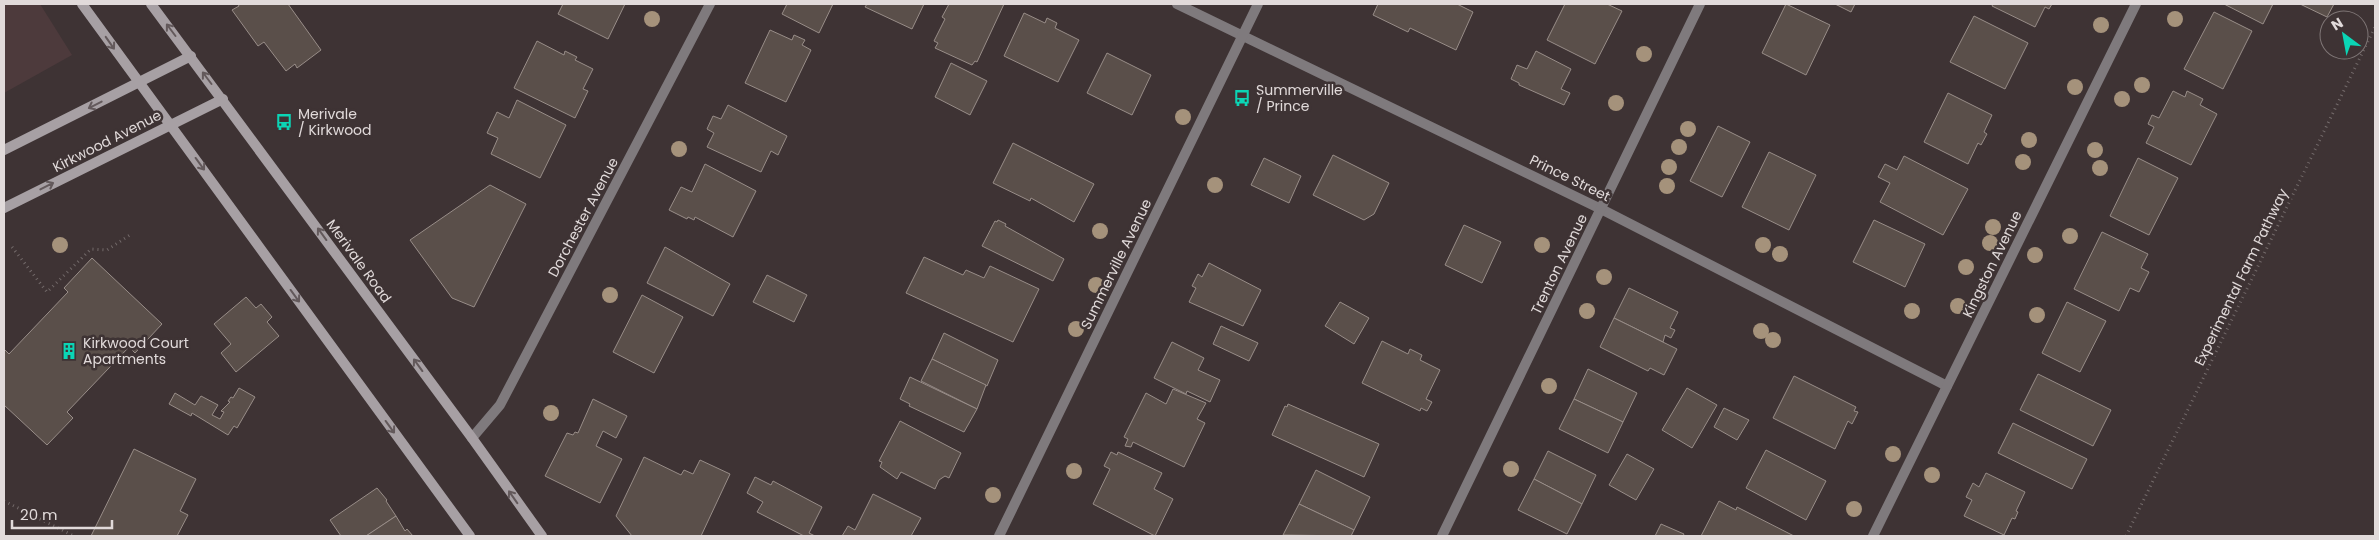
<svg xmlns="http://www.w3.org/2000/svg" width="2379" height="540" font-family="Poppins,sans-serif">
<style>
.built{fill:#4d3a3c}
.building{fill:#5a4f4a;stroke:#988d88}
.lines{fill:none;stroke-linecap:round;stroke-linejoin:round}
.path{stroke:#736a6a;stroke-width:3;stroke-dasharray:1 4;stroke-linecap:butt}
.street{stroke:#7f7a7d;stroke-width:10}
.secondary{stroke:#a7a0a4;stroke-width:10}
.tree{fill:#a5927b}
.oneway{stroke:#63595b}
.labels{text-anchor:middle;stroke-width:5;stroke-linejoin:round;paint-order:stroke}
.poi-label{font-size:14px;fill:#e1dada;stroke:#3e3334;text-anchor:start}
.street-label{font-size:14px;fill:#e1dada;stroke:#3e3334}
</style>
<rect width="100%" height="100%" fill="#3e3334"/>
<!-- built -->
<polygon class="built" points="4,4 40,4 72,55 4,93"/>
<!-- building -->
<g class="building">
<polygon points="238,4 288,4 321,50 297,68 295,64 286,71 264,42 258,46 232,10 239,6"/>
<polygon points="563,4 625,4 608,39 558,14"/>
<polygon points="787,4 833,4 819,33 782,14"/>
<polygon points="867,4 924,4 912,29 865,7"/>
<polygon points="949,4 1004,4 977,62 975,61 972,65 935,48 938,43 934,41 945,19 942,17"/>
<polygon points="1378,4 1457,4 1473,12 1456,50 1410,28 1408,32 1373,15"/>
<polygon points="1565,4 1607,4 1622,11 1595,64 1547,40"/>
<polygon points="1786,4 1830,25 1806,75 1762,53"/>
<polygon points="1835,4 1855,4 1851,12"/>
<polygon points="1993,4 2052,4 2049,9 2045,7 2035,27 1992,6"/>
<polygon points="2224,4 2273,4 2263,24"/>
<polygon points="2300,4 2334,4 2327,17"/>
<polygon points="2214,12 2252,31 2223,89 2184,69"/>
<polygon points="1024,13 1045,23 1047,18 1057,23 1055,28 1079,40 1058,82 1004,56"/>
<polygon points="1974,16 2028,43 2005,89 1950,62"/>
<polygon points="770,30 792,40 794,35 805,40 802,45 811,50 786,102 745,83"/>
<polygon points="537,41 564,55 565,51 577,57 575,60 593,69 583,89 588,91 575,118 514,88"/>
<polygon points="1536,51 1571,69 1561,89 1570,93 1564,105 1519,85 1519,83 1511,79 1517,65 1527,69"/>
<polygon points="1107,53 1151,75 1132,115 1087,93"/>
<polygon points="951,63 987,81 970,115 935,97"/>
<polygon points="2173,91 2185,97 2187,91 2203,99 2200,105 2217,114 2191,165 2146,143 2154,127 2148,124 2152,115 2159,118"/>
<polygon points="1948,93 1992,115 1984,132 1987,134 1981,145 1978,143 1968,164 1924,142"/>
<polygon points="517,100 566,125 540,178 491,154 498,138 487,133 497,112 509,118"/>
<polygon points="728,105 787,136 778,155 771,151 761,172 707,147 714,133 707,129 713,116 721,119"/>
<polygon points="1718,126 1750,142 1722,197 1690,181"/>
<polygon points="1013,143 1094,184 1074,222 1031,198 1030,201 993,183"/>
<polygon points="1769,152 1816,175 1789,230 1742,207"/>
<polygon points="1333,155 1389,183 1374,214 1364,220 1313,195"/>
<polygon points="1904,156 1968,189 1943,235 1880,202 1890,183 1878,177 1885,164 1897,170"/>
<polygon points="1264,158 1301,176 1289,203 1251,185"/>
<polygon points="2138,158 2178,178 2149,235 2110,216"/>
<polygon points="705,164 756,191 733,237 695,217 694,220 688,217 687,219 669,210 681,187 692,192"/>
<polygon points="490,185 526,204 474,307 452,298 410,240"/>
<polygon points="998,220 1006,224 1005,226 1064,259 1053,281 982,246 995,221 997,222"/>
<polygon points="1874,220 1925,244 1905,287 1853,262"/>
<polygon points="1464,225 1501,242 1482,283 1445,265"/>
<polygon points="2102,232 2148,254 2141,268 2149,272 2139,292 2130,288 2119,311 2074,289"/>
<polygon points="665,247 730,284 713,316 647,283"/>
<polygon points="924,257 963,275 966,270 984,278 990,266 1039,289 1013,342 906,293"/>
<polygon points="92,258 162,324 135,353 129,347 67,412 73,418 47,445 4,405 4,349 9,354 68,292 64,288"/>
<polygon points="1209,263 1261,290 1243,326 1189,302 1196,288 1192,286 1198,274 1202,277"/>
<polygon points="767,275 807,295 794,322 753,302"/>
<polygon points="1629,288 1678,312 1670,328 1675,330 1671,338 1665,335 1663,342 1614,318"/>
<polygon points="642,295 683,317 654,373 613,352"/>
<polygon points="246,297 256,308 261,304 272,317 267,322 279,336 236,372 221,353 231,344 214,324"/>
<polygon points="1340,302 1369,318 1354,344 1325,326"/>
<polygon points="2067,302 2106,321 2080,372 2042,353"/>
<polygon points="1614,318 1677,349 1664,375 1650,368 1648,371 1600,347"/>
<polygon points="1221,326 1258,343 1249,361 1213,344"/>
<polygon points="944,333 998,360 987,386 932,359"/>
<polygon points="1382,341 1408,354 1410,349 1422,355 1420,360 1440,370 1426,399 1432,402 1427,411 1421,408 1420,411 1362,383"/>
<polygon points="1172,342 1204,358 1198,370 1220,380 1210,402 1187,391 1186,394 1154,378"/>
<polygon points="932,359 986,385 977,409 921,381"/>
<polygon points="1588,369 1637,393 1623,422 1574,399"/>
<polygon points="2038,374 2111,410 2093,446 2020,410"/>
<polygon points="1794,376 1856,407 1854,411 1858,412 1852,424 1848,421 1835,449 1773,418"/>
<polygon points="910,377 977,409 964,432 909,406 910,404 900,399"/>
<polygon points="239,388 255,397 237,428 234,426 228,435 192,413 191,416 169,404 175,393 195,405 201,396 218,405 212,415 220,419 224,412 221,411 230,402 228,401 231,397 233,398"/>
<polygon points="1687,388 1717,405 1692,448 1662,430"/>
<polygon points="1173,389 1206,403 1197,419 1205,423 1184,467 1133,442 1131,447 1125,446 1128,439 1124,437 1146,393 1166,404"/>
<polygon points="593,399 627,416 616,438 603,431 596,446 622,459 600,503 545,476 567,433 573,435 575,432 578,433"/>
<polygon points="1574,399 1623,422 1608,453 1559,429"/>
<polygon points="1288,404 1379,444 1364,477 1272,435 1285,406 1287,407"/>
<polygon points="1724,408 1749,420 1737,440 1714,427"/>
<polygon points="900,421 961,453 949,478 945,476 939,480 935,489 901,472 897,479 880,467 882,462 879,461"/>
<polygon points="2013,423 2087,459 2072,489 1998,453"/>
<polygon points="134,449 196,479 180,511 188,515 177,536 91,536"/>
<polygon points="1766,450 1826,481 1806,520 1746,488"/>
<polygon points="1548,451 1596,475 1582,504 1534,479"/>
<polygon points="1111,452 1117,455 1118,452 1162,473 1154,489 1173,499 1155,536 1093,504 1110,469 1104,466"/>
<polygon points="1627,454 1654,469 1636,500 1609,485"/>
<polygon points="644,457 681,475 684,470 693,474 700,460 730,474 701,536 632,536 616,516"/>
<polygon points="1316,470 1370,497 1354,530 1299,504"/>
<polygon points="1986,473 2025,492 2016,511 2018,512 2015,519 2012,518 2004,535 1964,516 1972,500 1966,497 1973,483 1979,487"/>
<polygon points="755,477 771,485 773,481 822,507 809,533 815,536 804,536 757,512 763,502 747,493"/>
<polygon points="1534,479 1582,504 1567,534 1518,510"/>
<polygon points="377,488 387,500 386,501 396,516 366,536 341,536 330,520"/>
<polygon points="873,494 921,518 911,536 842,536 848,526 855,530"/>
<polygon points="1719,501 1736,510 1737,507 1794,536 1701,536"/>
<polygon points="1299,504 1354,530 1351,536 1283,535"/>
<polygon points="396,516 405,531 407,529 413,536 366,536"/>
<polygon points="1661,524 1684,534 1683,536 1655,536"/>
</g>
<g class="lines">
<!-- path -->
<g class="path">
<polyline points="12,247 47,292 91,249 107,250 130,235"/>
<polyline points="4,501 72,535 71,536"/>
<polyline points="2126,536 2375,27"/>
</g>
<!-- street -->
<g class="street">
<polyline points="1177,4 1601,209 1947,386"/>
<polyline points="472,438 500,405 710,4"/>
<polyline points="999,536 1258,4"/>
<polyline points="1442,536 1700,4"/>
<polyline points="1873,536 2136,4"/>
</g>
<!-- secondary -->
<g class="secondary">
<polyline points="82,4 470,536"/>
<polyline points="151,4 472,438 542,536"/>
<polyline points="4,150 191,56"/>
<polyline points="4,208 223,99"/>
</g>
</g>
<!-- trees -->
<g class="tree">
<circle cx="652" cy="19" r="8"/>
<circle cx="2175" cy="19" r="8"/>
<circle cx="2101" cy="25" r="8"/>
<circle cx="1644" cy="54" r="8"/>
<circle cx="2142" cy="85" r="8"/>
<circle cx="2075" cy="87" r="8"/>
<circle cx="2122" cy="99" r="8"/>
<circle cx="1616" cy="103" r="8"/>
<circle cx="1183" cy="117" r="8"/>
<circle cx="1688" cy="129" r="8"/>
<circle cx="2029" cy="140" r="8"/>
<circle cx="1679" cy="147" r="8"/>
<circle cx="679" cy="149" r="8"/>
<circle cx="2095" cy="150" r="8"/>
<circle cx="2023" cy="162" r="8"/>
<circle cx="1669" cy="167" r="8"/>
<circle cx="2100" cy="168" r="8"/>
<circle cx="1215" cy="185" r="8"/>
<circle cx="1667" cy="186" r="8"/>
<circle cx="1993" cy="227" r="8"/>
<circle cx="1100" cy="231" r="8"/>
<circle cx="2070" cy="236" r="8"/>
<circle cx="1990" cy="243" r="8"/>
<circle cx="60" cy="245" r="8"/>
<circle cx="1542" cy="245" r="8"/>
<circle cx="1763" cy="245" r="8"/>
<circle cx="1780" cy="254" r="8"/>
<circle cx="2035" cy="255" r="8"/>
<circle cx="1966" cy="267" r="8"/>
<circle cx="1604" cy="277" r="8"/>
<circle cx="1096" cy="285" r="8"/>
<circle cx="610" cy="295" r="8"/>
<circle cx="1958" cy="306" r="8"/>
<circle cx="1587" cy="311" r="8"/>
<circle cx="1912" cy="311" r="8"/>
<circle cx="2037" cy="315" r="8"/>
<circle cx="1076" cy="329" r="8"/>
<circle cx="1761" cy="331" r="8"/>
<circle cx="1773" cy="340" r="8"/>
<circle cx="1549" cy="386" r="8"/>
<circle cx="551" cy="413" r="8"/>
<circle cx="1893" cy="454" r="8"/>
<circle cx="1511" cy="469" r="8"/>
<circle cx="1074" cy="471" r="8"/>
<circle cx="1932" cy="475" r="8"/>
<circle cx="993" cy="495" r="8"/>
<circle cx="1854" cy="509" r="8"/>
</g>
<!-- one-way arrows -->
<defs><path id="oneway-shaft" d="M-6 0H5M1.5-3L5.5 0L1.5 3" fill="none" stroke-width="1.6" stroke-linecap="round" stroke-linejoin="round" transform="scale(1.25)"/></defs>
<g class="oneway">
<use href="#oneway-shaft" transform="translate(171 30) rotate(-127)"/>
<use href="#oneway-shaft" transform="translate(110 43) rotate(55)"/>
<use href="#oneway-shaft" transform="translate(207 78) rotate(-127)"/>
<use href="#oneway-shaft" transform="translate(95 105) rotate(153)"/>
<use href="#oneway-shaft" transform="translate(200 164) rotate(54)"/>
<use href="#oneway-shaft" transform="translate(47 186) rotate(-27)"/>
<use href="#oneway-shaft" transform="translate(322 234) rotate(-126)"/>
<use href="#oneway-shaft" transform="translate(295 296) rotate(54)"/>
<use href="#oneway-shaft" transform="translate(418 365) rotate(-126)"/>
<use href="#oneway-shaft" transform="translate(390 427) rotate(54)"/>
<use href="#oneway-shaft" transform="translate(513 497) rotate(-125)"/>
</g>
<!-- icons -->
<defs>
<g id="bus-bare" transform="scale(1.35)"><path d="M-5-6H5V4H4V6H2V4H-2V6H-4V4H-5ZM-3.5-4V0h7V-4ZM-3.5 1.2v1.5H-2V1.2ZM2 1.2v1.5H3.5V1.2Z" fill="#0bd5b5" stroke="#3e3334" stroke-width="2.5" paint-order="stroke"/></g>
<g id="building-bare" transform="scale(1.35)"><path d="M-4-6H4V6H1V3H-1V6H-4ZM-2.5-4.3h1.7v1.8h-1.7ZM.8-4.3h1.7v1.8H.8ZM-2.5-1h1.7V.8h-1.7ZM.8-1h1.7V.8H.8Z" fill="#0bd5b5" stroke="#3e3334" stroke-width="2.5" paint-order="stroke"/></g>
</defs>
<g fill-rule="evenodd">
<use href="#bus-bare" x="1242" y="98"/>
<use href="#bus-bare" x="284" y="122"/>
<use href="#building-bare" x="69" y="351"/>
</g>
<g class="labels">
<!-- poi labels -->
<g class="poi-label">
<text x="1256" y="95">Summerville<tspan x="1256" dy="16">/ Prince</tspan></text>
<text x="298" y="119">Merivale<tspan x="298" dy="16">/ Kirkwood</tspan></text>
<text x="83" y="348">Kirkwood Court<tspan x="83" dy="16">Apartments</tspan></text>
</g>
<!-- street labels -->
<g class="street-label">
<text transform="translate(107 141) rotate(-27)" y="5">Kirkwood Avenue</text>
<text transform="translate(1570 178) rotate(26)" y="5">Prince Street</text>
<text transform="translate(583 217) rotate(-62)" y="5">Dorchester Avenue</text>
<text transform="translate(359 261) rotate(54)" y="5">Merivale Road</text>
<text transform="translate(1116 264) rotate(-64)" y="5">Summerville Avenue</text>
<text transform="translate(1559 264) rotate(-64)" y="5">Trenton Avenue</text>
<text transform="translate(1992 264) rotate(-64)" y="5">Kingston Avenue</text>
<text transform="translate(2241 277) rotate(-64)" y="5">Experimental Farm Pathway</text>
</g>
</g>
<!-- border -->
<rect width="2379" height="540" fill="none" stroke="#e1dada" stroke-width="10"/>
<!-- north arrow -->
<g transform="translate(2344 35) rotate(328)"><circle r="24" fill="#3e3334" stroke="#7f7676"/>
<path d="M0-4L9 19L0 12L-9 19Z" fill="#0bd5b5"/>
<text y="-8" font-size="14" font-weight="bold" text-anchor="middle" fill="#e1dada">N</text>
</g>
<!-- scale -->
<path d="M12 520v8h100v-8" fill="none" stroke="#e1dada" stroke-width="2.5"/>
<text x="20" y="520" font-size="15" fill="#e1dada" stroke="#3e3334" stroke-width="4" paint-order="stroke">20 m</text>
</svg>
